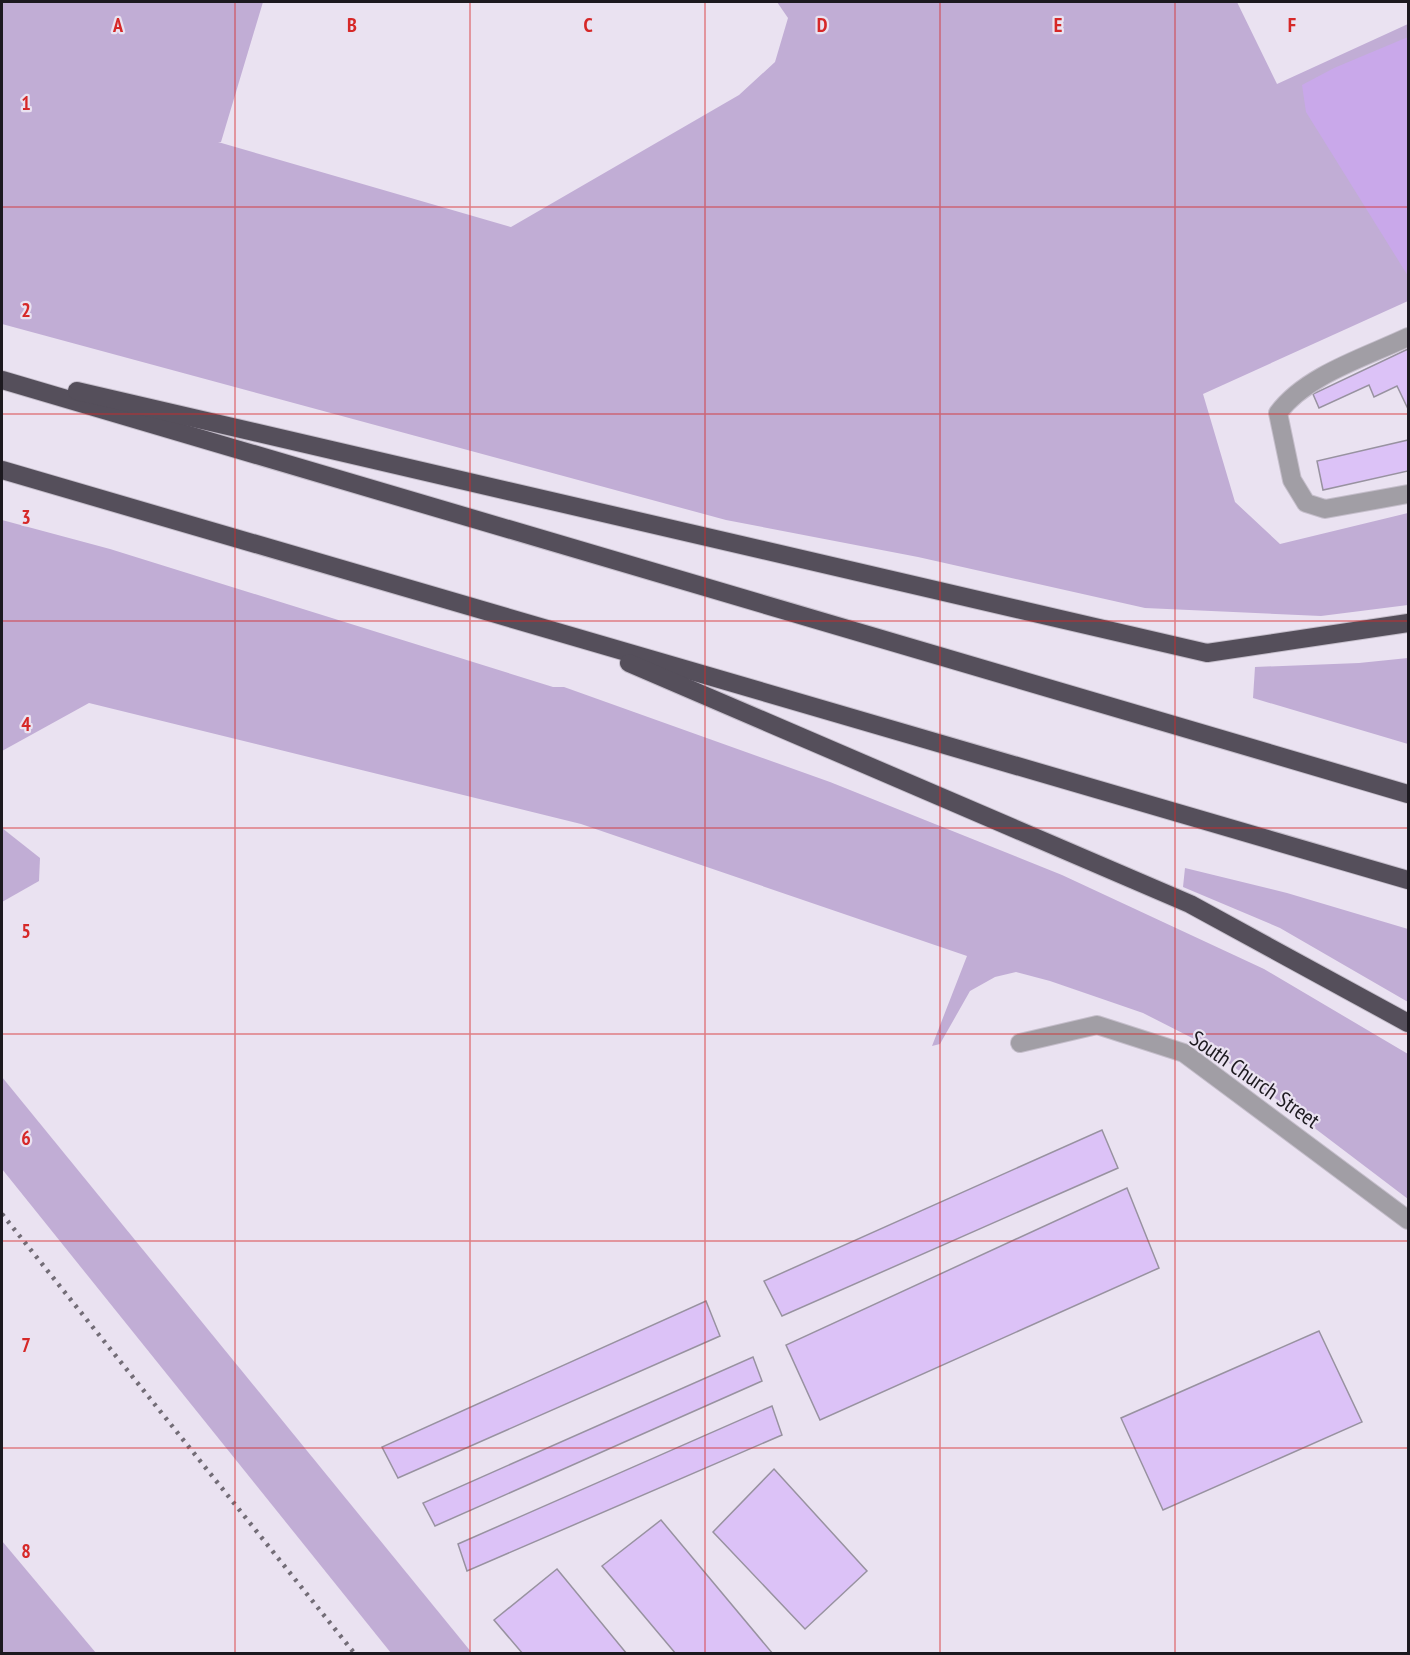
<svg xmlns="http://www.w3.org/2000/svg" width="1410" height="1655" font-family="'PT Sans Narrow',sans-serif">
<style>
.green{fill:#c1add5}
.water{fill:#c9a8ea}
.building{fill:#dcc2f7;stroke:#9892a0;stroke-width:1.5}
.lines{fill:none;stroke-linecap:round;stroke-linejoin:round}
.minor-casing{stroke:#c5becb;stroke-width:20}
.highway-casing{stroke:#c5becb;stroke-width:20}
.minor{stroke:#a19ea5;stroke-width:18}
.highway{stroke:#554f5b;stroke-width:18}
.rail{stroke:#726c76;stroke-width:4.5;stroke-dasharray:3 6;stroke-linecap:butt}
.grid{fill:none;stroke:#d62828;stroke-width:1.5;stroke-opacity:0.55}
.labels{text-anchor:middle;stroke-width:4.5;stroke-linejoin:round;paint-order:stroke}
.street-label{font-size:22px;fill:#1c191f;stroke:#eae2f1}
.grid-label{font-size:20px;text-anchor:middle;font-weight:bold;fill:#d62828;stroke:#eae2f1;stroke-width:4.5;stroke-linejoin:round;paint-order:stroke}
</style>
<rect width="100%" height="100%" fill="#eae2f1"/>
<!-- green -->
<g class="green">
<polygon points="2,2 263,2 221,142 218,142 511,227 739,95 775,62 788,18 777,2 1237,2 1277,84 1408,24 1408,301 1203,394 1235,502 1280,544 1408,513 1408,605 1321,616 1145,608 918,557 726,520 2,324"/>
<polygon points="2,520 110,549 553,687 564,687 830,782 1062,875 1264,969 1408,1054 1408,1199 1204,1044 1143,1013 1050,981 1016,972 995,977 970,991 940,1044 932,1046 967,956 581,824 89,703 2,751"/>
<polygon points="1408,658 1408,744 1253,698 1255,667 1359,663"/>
<polygon points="2,828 40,858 39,881 2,902"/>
<polygon points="1185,868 1287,893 1408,929 1408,1002 1280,928 1183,887"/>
<polygon points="2,1077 472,1653 391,1653 2,1169"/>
<polygon points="2,1541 96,1653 2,1653"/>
</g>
<!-- water -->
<polygon class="water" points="1408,37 1408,276 1306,112 1302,85 1334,68"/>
<!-- building -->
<g class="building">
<polygon points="1408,349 1408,409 1397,386 1374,397 1369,385 1319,408 1313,394"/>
<polygon points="1408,440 1408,471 1323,490 1317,461"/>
<polygon points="1102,1130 1118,1168 782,1316 764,1281"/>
<polygon points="1127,1188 1159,1268 820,1420 786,1345"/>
<polygon points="706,1301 720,1336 398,1478 382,1447"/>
<polygon points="1319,1331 1362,1422 1163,1510 1121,1418"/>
<polygon points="753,1357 762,1381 435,1526 423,1503"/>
<polygon points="772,1406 782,1435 467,1571 458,1544"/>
<polygon points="774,1469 867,1571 805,1629 713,1532"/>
<polygon points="661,1520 773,1654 676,1654 602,1566"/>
<polygon points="557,1569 627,1654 523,1654 494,1620"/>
</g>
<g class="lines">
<!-- minor casing -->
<g class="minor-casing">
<g id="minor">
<path d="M1408,337c-42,20 -102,38 -130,76l14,67 14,23 19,6 83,-15"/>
<polyline points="1020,1043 1097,1025 1184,1053 1408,1220"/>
</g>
</g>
<!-- highway casing -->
<g class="highway-casing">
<g id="highway">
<polyline points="2,380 1408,794"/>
<polyline points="77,391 1207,653 1408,623"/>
<polyline points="2,470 1408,880"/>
<polyline points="629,663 1190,904 1408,1023"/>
</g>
</g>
<!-- minor -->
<use href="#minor" class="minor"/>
<!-- highway -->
<use href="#highway" class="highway"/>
<!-- rail -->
<polyline class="rail" points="2,1214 355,1654"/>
</g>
<!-- grid -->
<path class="grid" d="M235,2v1652M470,2v1652M705,2v1652M940,2v1652M1175,2v1652M2,207h1406M2,414h1406M2,621h1406M2,828h1406M2,1034h1406M2,1241h1406M2,1448h1406"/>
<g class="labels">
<!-- street labels -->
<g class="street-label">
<text transform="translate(1255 1079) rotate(35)" y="8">South Church Street</text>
</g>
</g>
<g class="grid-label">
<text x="118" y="32">A</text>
<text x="352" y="32">B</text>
<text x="588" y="32">C</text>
<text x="822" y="32">D</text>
<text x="1058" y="32">E</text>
<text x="1292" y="32">F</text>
<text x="26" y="110">1</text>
<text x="26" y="317">2</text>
<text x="26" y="524">3</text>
<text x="26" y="731">4</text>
<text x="26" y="938">5</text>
<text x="26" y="1145">6</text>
<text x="26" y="1352">7</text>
<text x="26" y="1558">8</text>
</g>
<!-- border -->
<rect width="1410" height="1655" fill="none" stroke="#1c191f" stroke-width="6"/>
</svg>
